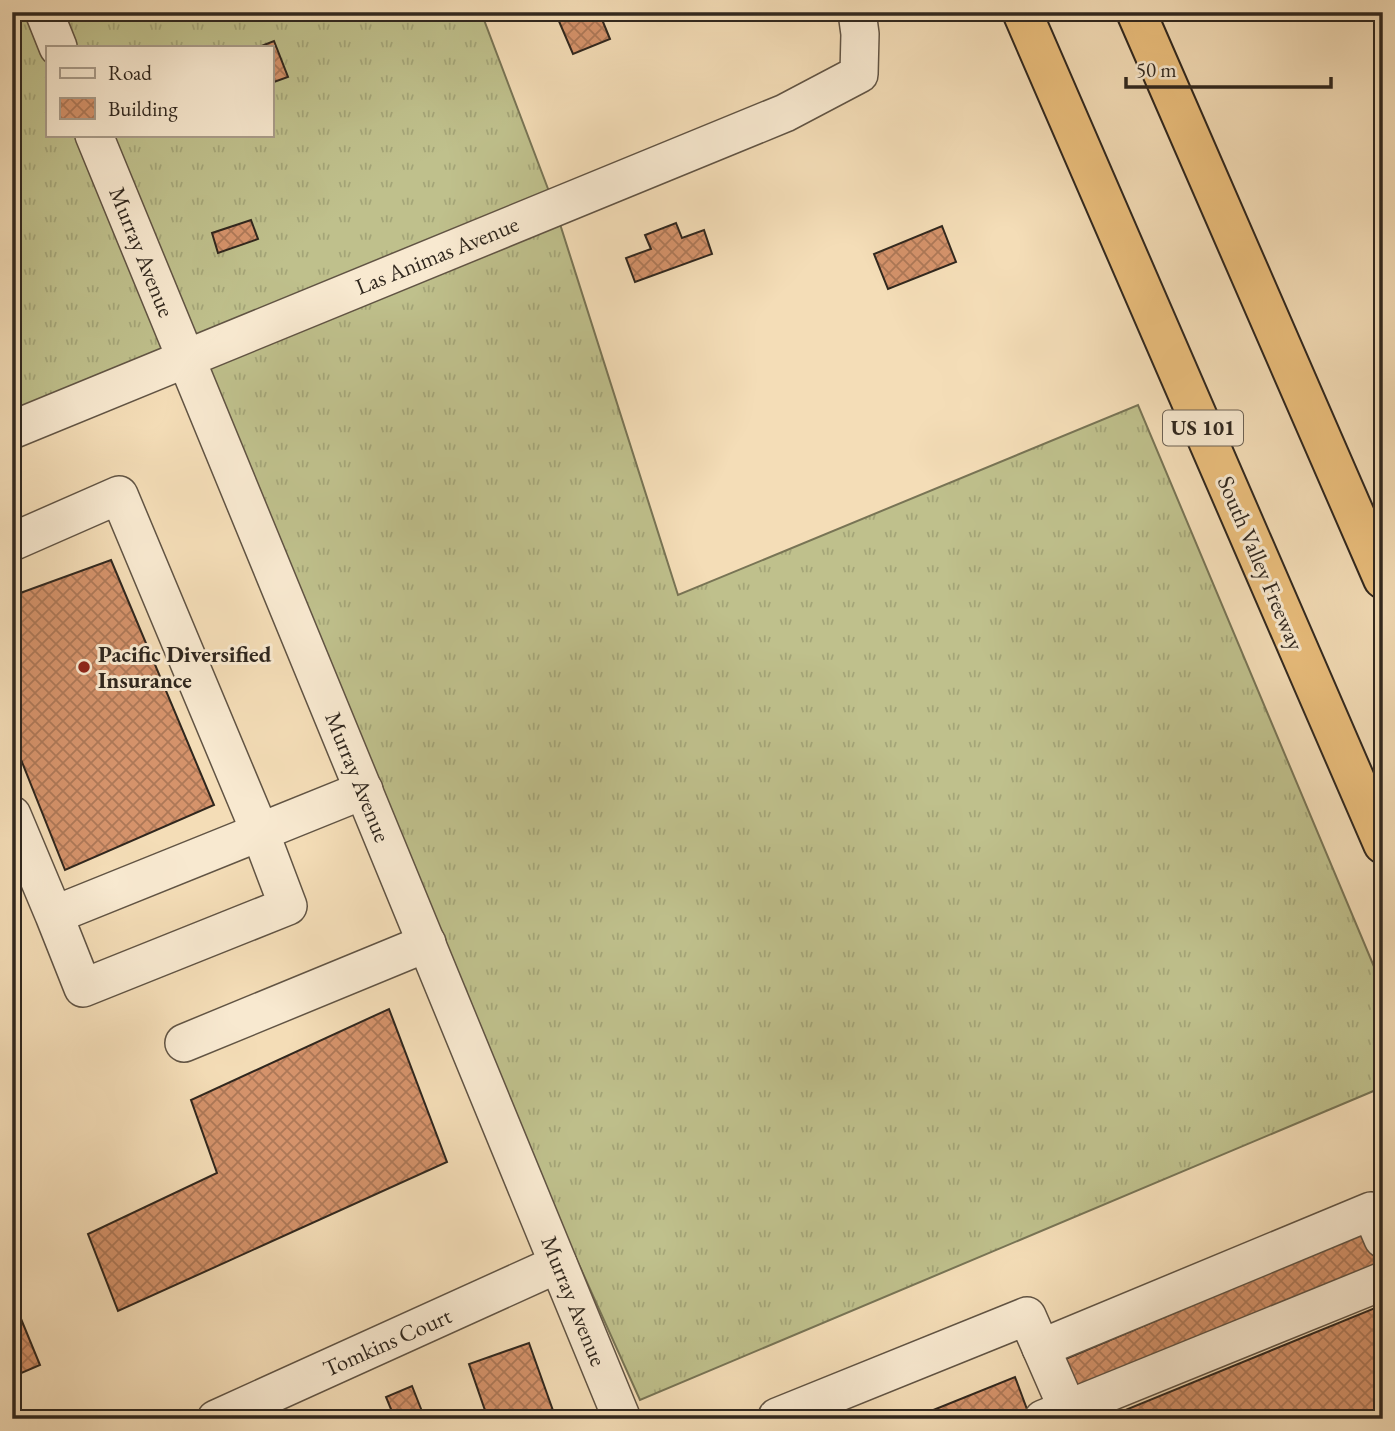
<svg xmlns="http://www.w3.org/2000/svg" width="1395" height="1431" font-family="'EB Garamond',serif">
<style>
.grass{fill:url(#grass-tufts);stroke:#787455;stroke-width:2;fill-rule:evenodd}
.building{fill:url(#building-cross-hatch);stroke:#30271e;stroke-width:2}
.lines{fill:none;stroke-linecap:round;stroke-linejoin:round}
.minor-casing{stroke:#615444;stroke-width:40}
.highway-casing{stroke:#30271e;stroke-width:42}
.minor{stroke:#f8e9d0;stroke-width:37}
.highway{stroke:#eabe7c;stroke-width:38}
.poi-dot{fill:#8f2418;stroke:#f8e9d0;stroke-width:2.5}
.labels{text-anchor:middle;stroke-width:6;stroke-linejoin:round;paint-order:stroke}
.shield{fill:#f8e9d0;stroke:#6c6153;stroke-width:2}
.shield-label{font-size:21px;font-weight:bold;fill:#30271e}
.street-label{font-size:23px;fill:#30271e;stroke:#f8e9d0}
.poi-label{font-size:23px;font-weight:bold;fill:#30271e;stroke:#f8e9d0;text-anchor:start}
</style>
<defs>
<pattern id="grass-tufts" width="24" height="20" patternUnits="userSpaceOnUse" patternTransform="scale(1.75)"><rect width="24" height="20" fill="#bfc08c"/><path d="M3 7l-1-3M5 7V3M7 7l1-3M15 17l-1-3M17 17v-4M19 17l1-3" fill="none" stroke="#a4a578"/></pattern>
<pattern id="building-cross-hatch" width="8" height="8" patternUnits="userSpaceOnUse" patternTransform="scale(1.75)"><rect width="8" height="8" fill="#d5936b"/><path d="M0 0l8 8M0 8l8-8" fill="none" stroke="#ad7857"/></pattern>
</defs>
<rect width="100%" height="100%" fill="#f4ddb7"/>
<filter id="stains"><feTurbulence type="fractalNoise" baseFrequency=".00286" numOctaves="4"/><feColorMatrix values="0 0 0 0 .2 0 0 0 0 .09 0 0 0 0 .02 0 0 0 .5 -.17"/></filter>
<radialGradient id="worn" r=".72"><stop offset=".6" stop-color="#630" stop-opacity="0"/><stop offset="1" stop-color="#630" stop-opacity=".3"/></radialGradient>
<!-- grass -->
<path class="grass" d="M12,12h469l72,190 125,393 460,-190 245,583v99l-743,313 -284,-630 -155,-403 -189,71zM47,47h224v88h-224z"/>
<!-- building -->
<g class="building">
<polygon points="555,12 599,12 610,39 573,54"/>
<polygon points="274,41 288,77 271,83 271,47 259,47"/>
<polygon points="251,220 258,239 218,253 212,233"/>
<polygon points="676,223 682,238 704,230 712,254 635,282 626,258 651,249 645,235"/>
<polygon points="942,226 956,262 888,289 874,254"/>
<polygon points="111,560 214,805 65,870 12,737 12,596"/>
<polygon points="389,1009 447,1162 118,1311 88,1234 217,1173 191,1100"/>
<polygon points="1367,1231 1380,1269 1074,1399 1063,1360"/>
<polygon points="12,1297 40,1365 12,1377"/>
<polygon points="1375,1308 1378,1321 1383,1320 1383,1419 1114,1419 1113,1415"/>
<polygon points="529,1343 556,1419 488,1419 469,1364"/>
<polygon points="1015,1377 1028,1412 1011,1419 911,1419"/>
<polygon points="412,1386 425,1419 395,1419 386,1397"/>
</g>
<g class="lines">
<!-- minor casing -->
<g class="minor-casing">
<g id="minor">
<polyline points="44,12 58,47"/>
<polyline points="94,135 622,1419"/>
<polyline points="12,430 785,113 859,74 860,34 857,12"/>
<polyline points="12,542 119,495 260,832 364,790"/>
<polyline points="12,815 54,915 260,832 288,906 83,988 54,915"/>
<polyline points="184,1043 427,943"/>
<polyline points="1041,1348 1371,1211 1383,1239"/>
<polyline points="216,1419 558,1264"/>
<polyline points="777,1419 777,1417 1027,1316 1072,1419"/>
<polyline points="1043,1419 1383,1281"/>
</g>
</g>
<!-- highway casing -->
<g class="highway-casing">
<g id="highway">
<polyline points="1022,12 1383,844"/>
<polyline points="1136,12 1383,579"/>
</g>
</g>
<!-- minor -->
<use href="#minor" class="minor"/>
<!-- highway -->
<use href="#highway" class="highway"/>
</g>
<!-- markers -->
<circle class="poi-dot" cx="84" cy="667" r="7"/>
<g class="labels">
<!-- shield labels -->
<rect class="shield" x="1163" y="410.5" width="80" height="35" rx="5"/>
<g class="shield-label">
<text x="1203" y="435">US 101</text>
</g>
<!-- street labels -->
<g class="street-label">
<text transform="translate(142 252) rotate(68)" y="8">Murray Avenue</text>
<text transform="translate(437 255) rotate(-22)" y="8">Las Animas Avenue</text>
<text transform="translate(1261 563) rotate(67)" y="8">South Valley Freeway</text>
<text transform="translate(358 777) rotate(68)" y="8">Murray Avenue</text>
<text transform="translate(574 1301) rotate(68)" y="8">Murray Avenue</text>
<text transform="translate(387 1342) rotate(-24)" y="8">Tomkins Court</text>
</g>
<!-- poi labels -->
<g class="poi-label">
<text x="98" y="662">Pacific Diversified<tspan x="98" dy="26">Insurance</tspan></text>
</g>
</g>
<!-- margin -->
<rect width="1395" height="1431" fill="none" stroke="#f4ddb7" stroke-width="42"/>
<rect x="14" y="14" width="1367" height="1403" fill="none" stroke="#30271e" stroke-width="3.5"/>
<rect x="21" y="21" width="1353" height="1389" fill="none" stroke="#30271e" stroke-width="2"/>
<!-- legend -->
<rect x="46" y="46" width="228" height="91" fill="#f8e9d0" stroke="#a89b89" stroke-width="2"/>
<rect x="60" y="68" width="35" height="10" fill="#f8e9d0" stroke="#a89b89" stroke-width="2"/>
<text x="108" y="80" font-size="21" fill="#30271e">Road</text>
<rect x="60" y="98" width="35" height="21" fill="url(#building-cross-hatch)" stroke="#a89b89" stroke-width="2"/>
<text x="108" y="116" font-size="21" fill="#30271e">Building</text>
<!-- scale -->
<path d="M1126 77v10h205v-10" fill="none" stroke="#30271e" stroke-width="3.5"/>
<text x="1136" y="77" font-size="21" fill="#30271e" stroke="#f8e9d0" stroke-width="5" paint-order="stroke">50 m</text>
<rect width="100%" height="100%" filter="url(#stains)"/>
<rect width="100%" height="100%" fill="url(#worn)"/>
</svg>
